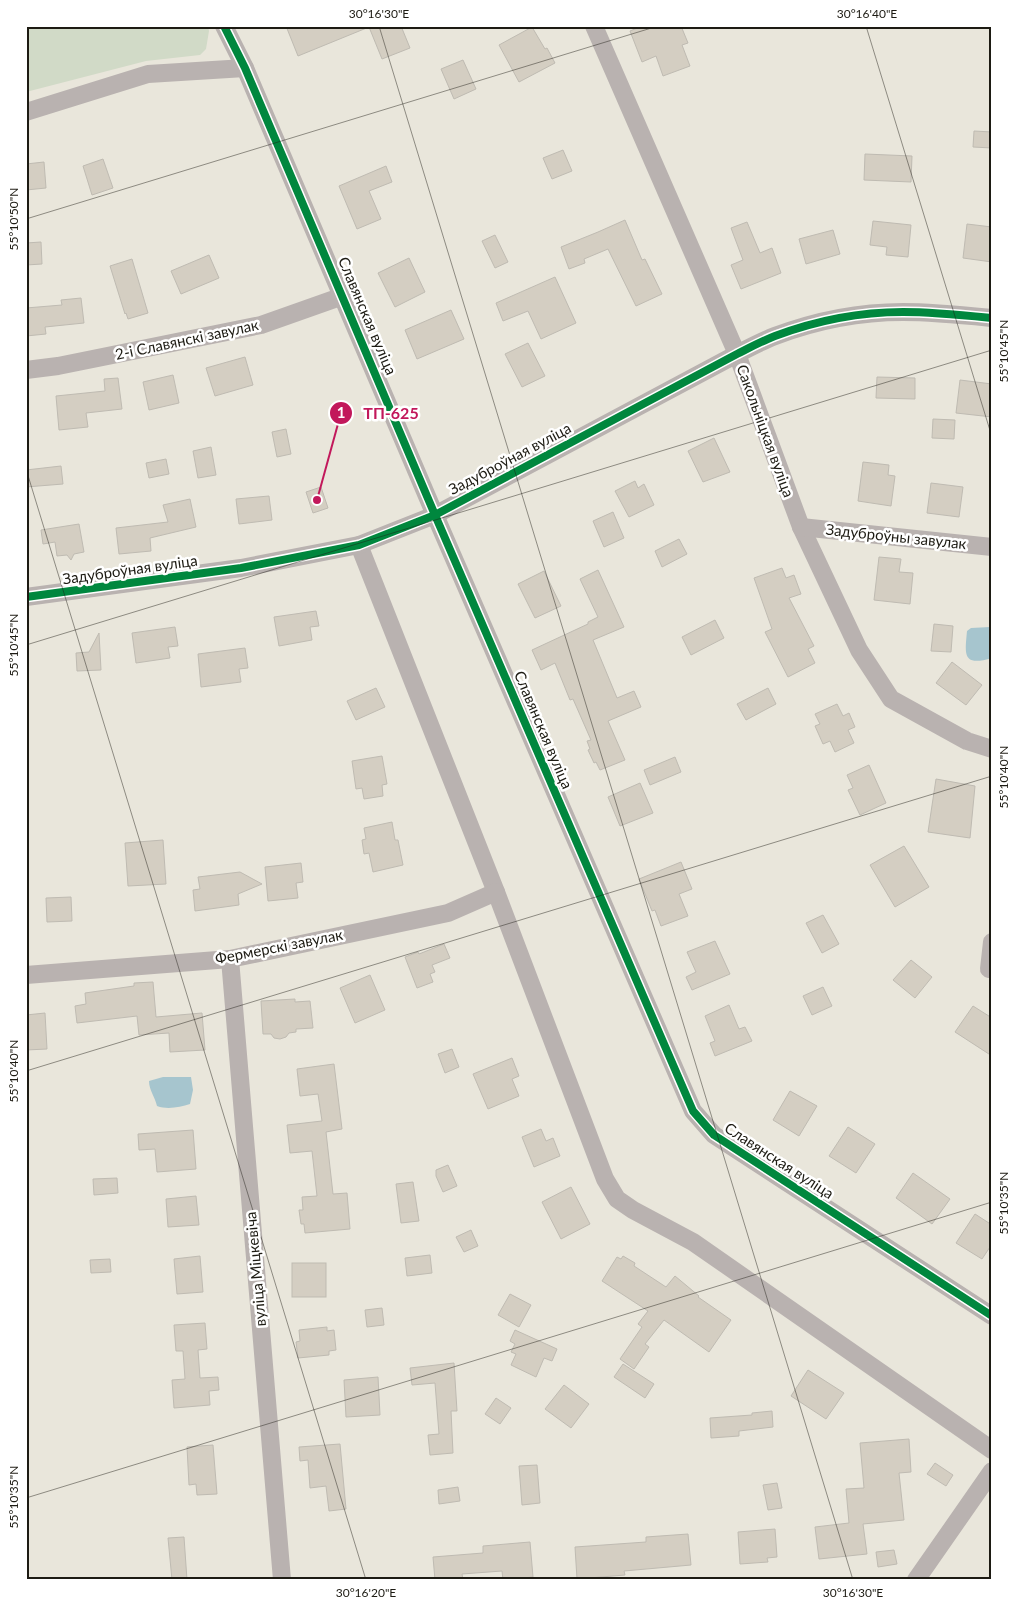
<svg xmlns="http://www.w3.org/2000/svg" width="1018" height="1606" font-family="Lato,sans-serif">
<style>
.green{fill:#d1dac7}
.water{fill:#a6c5ce}
.building{fill:#d4cec2;stroke:#bfbbb2}
.lines{fill:none;stroke-linecap:round;stroke-linejoin:round}
.minor{stroke:#b9b2b0;stroke-width:18}
.cycleway-casing{stroke:#fff;stroke-width:11}
.cycleway{stroke:#00873e;stroke-width:8}
.ticks{fill:none;stroke:#1d1b13;stroke-width:1;stroke-opacity:0.45}
.labels{text-anchor:middle;stroke-width:5;stroke-linejoin:round;paint-order:stroke}
.street-label{font-size:15px;fill:#1d1b13;stroke:#fff}
.leader{fill:none;stroke:#c2185b;stroke-width:2}
.callout-dot{fill:#c2185b;stroke:#fff;stroke-width:2}
.mark-label{font-size:15px;text-anchor:middle;font-weight:bold;fill:#fff}
.callout-label{font-size:16px;text-anchor:middle;font-weight:bold;fill:#c2185b;stroke:#fff;stroke-width:5;stroke-linejoin:round;paint-order:stroke}
.neatline{fill:none;stroke:#1d1b13;stroke-width:2}
.ticks-label{font-size:12px;text-anchor:middle;fill:#1d1b13}
</style>
<rect width="100%" height="100%" fill="#e9e6db"/>
<!-- green -->
<polygon class="green" points="26,26 208,26 209,31 206,49 200,55 146,61 26,92"/>
<!-- water -->
<g class="water">
<path d="M990,627l2,1v30c-30,9 -27,-4 -25,-27l4,-3z"/>
<path d="M163,1077h28l2,13 -3,14c-10,3 -22,6 -33,2 -2,-9 -8,-16 -8,-25z"/>
</g>
<!-- building -->
<g class="building">
<polygon points="286,26 401,26 410,48 382,59 369,27 298,56"/>
<polygon points="642,26 681,26 688,43 682,45 690,66 663,76 656,56 642,62 630,31"/>
<polygon points="532,27 545,49 547,48 555,63 519,82 499,45"/>
<polygon points="463,60 476,89 454,99 441,69"/>
<polygon points="974,131 992,132 992,148 973,147"/>
<polygon points="563,150 572,171 552,179 543,158"/>
<polygon points="865,154 912,156 911,182 864,180"/>
<polygon points="103,159 113,188 92,195 83,166"/>
<polygon points="44,162 46,188 26,190 26,164"/>
<polygon points="386,166 392,182 369,191 381,219 357,229 339,186"/>
<polygon points="625,220 642,260 645,259 662,294 636,306 608,249 584,259 585,263 569,269 561,247 598,232"/>
<polygon points="873,221 911,225 908,257 886,255 887,247 870,245"/>
<polygon points="747,222 760,253 772,248 781,273 741,289 731,265 743,260 731,228"/>
<polygon points="967,224 992,227 992,262 963,258"/>
<polygon points="833,230 840,254 806,264 799,239"/>
<polygon points="495,235 508,262 495,268 482,241"/>
<polygon points="41,242 42,264 26,265 26,243"/>
<polygon points="209,255 219,278 181,294 171,271"/>
<polygon points="409,258 425,292 395,307 378,273"/>
<polygon points="132,259 148,313 128,319 126,313 125,314 110,266"/>
<polygon points="555,277 576,323 541,339 528,311 503,321 496,303"/>
<polygon points="81,298 84,323 45,327 46,334 26,336 26,308 62,305 61,300"/>
<polygon points="451,310 464,339 417,359 405,330"/>
<polygon points="528,343 545,376 522,387 505,354"/>
<polygon points="245,357 253,385 215,396 206,368"/>
<polygon points="173,375 179,403 149,410 143,382"/>
<polygon points="877,377 915,378 915,399 876,398"/>
<polygon points="118,378 122,409 86,413 88,427 59,430 56,396 105,391 104,379"/>
<polygon points="960,380 992,384 992,417 956,413"/>
<polygon points="933,419 955,420 954,439 932,438"/>
<polygon points="286,429 291,454 277,457 272,432"/>
<polygon points="714,438 730,472 703,482 688,451"/>
<polygon points="211,447 216,475 198,478 193,451"/>
<polygon points="166,459 169,474 149,478 146,463"/>
<polygon points="863,462 889,465 888,475 895,476 891,506 858,501"/>
<polygon points="61,466 63,484 26,487 26,470"/>
<polygon points="635,481 638,488 644,484 654,505 629,517 615,491"/>
<polygon points="931,483 963,487 959,517 927,513"/>
<polygon points="321,487 328,508 313,513 306,492"/>
<polygon points="269,496 272,520 239,524 236,499"/>
<polygon points="190,499 196,527 150,538 151,551 119,554 116,528 168,522 163,505"/>
<polygon points="613,512 624,538 604,547 593,521"/>
<polygon points="79,524 84,552 74,554 71,560 67,555 57,556 55,542 43,544 41,530"/>
<polygon points="679,539 687,554 662,567 655,551"/>
<polygon points="879,557 901,559 899,572 913,573 910,604 874,600"/>
<polygon points="782,568 786,578 794,575 801,594 789,598 814,646 808,649 815,663 788,677 765,632 772,629 754,578"/>
<polygon points="598,570 624,627 593,640 617,698 634,691 641,707 608,721 625,760 600,770 596,762 594,763 588,750 590,749 587,741 591,740 573,699 570,700 555,663 541,670 532,650 588,624 588,622 598,617 580,579"/>
<polygon points="544,571 561,606 535,618 518,584"/>
<polygon points="316,611 319,626 310,627 312,640 279,646 274,617"/>
<polygon points="715,620 724,638 691,655 682,637"/>
<polygon points="934,624 953,626 951,652 931,651"/>
<polygon points="175,627 178,646 168,647 170,658 136,663 132,633"/>
<polygon points="99,633 101,670 77,671 76,653 89,652"/>
<polygon points="245,648 248,668 239,669 241,682 201,687 198,654"/>
<polygon points="952,662 982,685 966,705 936,683"/>
<polygon points="376,688 385,707 356,720 347,701"/>
<polygon points="768,688 776,704 746,720 737,704"/>
<polygon points="837,704 843,716 849,713 855,727 848,730 854,743 835,752 830,741 823,744 815,726 820,724 815,714"/>
<polygon points="382,756 387,784 382,785 383,796 364,799 362,788 356,789 352,761"/>
<polygon points="675,757 681,772 650,785 644,770"/>
<polygon points="869,765 886,803 860,815 848,790 853,788 847,775"/>
<polygon points="936,779 975,786 970,838 928,832"/>
<polygon points="640,783 653,813 620,826 608,797"/>
<polygon points="392,822 395,840 398,840 403,865 373,872 369,853 364,854 362,840 366,839 364,828"/>
<polygon points="163,840 166,884 128,886 125,843"/>
<polygon points="904,846 929,887 895,907 870,865"/>
<polygon points="681,862 692,889 679,894 688,916 661,926 655,910 652,911 639,879"/>
<polygon points="301,863 303,882 296,883 298,898 268,901 265,867"/>
<polygon points="240,872 262,884 238,894 239,905 195,911 193,890 200,889 198,877"/>
<polygon points="71,897 72,921 47,922 46,898"/>
<polygon points="823,915 839,944 822,953 806,923"/>
<polygon points="715,941 730,974 692,990 686,977 696,972 687,952"/>
<polygon points="444,944 450,958 432,965 435,972 430,974 433,982 417,988 405,957 418,952 419,954"/>
<polygon points="911,960 932,977 915,998 893,980"/>
<polygon points="370,975 385,1010 355,1023 340,988"/>
<polygon points="153,982 156,1017 202,1013 205,1050 170,1052 169,1033 139,1035 137,1016 77,1023 75,1006 86,1004 85,993 134,986 134,983"/>
<polygon points="823,987 832,1006 812,1015 803,996"/>
<polygon points="295,999 295,1002 310,1001 313,1028 296,1029 296,1032 289,1033 286,1037 280,1039 274,1038 271,1034 263,1034 261,1001"/>
<polygon points="729,1005 739,1029 745,1027 752,1041 715,1056 710,1043 715,1041 705,1016"/>
<polygon points="973,1006 992,1018 992,1056 955,1032"/>
<polygon points="45,1013 47,1049 26,1050 26,1015"/>
<polygon points="452,1049 459,1067 445,1073 438,1054"/>
<polygon points="512,1058 519,1076 512,1079 519,1096 488,1109 473,1074"/>
<polygon points="334,1064 342,1129 326,1132 333,1194 347,1193 350,1229 305,1233 304,1224 301,1224 299,1210 303,1210 302,1197 317,1196 312,1151 290,1153 287,1125 322,1121 318,1094 300,1096 297,1069"/>
<polygon points="790,1091 817,1106 799,1136 773,1120"/>
<polygon points="848,1127 875,1144 856,1173 829,1156"/>
<polygon points="541,1129 546,1141 553,1138 560,1156 534,1167 522,1137"/>
<polygon points="193,1130 196,1169 157,1172 155,1149 139,1150 138,1134"/>
<polygon points="448,1165 457,1186 443,1192 436,1176 436,1170"/>
<polygon points="913,1173 950,1199 932,1224 896,1198"/>
<polygon points="117,1178 118,1193 94,1195 93,1179"/>
<polygon points="413,1182 419,1221 401,1223 396,1184"/>
<polygon points="571,1187 590,1224 561,1239 542,1202"/>
<polygon points="196,1196 199,1225 168,1227 166,1199"/>
<polygon points="975,1214 992,1225 992,1244 982,1259 956,1243"/>
<polygon points="471,1230 478,1246 464,1252 456,1237"/>
<polygon points="430,1255 432,1273 407,1276 405,1258"/>
<polygon points="200,1256 203,1292 177,1294 174,1259"/>
<polygon points="623,1256 635,1263 634,1266 666,1287 675,1276 699,1296 698,1297 731,1320 709,1352 664,1320 645,1344 649,1347 634,1369 620,1359 642,1327 638,1324 648,1311 602,1281 617,1257 621,1259"/>
<polygon points="110,1259 111,1272 91,1273 90,1260"/>
<rect x="292" y="1263" width="34" height="34"/>
<polygon points="510,1294 531,1305 519,1327 498,1315"/>
<polygon points="382,1308 384,1325 367,1327 365,1310"/>
<polygon points="205,1323 207,1349 198,1350 200,1378 218,1377 219,1390 209,1391 210,1405 174,1408 172,1380 185,1379 183,1351 176,1351 174,1325"/>
<polygon points="327,1327 327,1331 334,1330 336,1350 329,1351 329,1355 298,1358 296,1342 300,1341 299,1330"/>
<polygon points="515,1330 557,1349 552,1361 544,1358 536,1377 511,1365 516,1354 511,1352 515,1344 510,1341"/>
<polygon points="454,1363 457,1411 451,1411 453,1453 430,1455 428,1435 439,1434 435,1383 412,1385 410,1368"/>
<polygon points="623,1364 654,1384 645,1398 614,1377"/>
<polygon points="808,1370 844,1393 826,1419 791,1396"/>
<polygon points="378,1377 380,1415 346,1417 344,1380"/>
<polygon points="564,1385 589,1404 571,1428 545,1409"/>
<polygon points="496,1398 511,1408 500,1424 485,1414"/>
<polygon points="772,1411 773,1427 739,1431 739,1436 711,1438 710,1418 752,1415 752,1413"/>
<polygon points="909,1439 911,1472 899,1473 904,1520 863,1524 867,1554 819,1559 815,1527 849,1523 846,1489 864,1488 860,1443"/>
<polygon points="340,1444 346,1509 329,1511 326,1486 310,1488 308,1460 300,1461 299,1447"/>
<polygon points="213,1445 217,1494 197,1495 196,1484 189,1485 187,1447"/>
<polygon points="935,1463 953,1475 946,1486 927,1474"/>
<polygon points="537,1465 540,1503 522,1505 519,1466"/>
<polygon points="777,1483 782,1508 768,1510 763,1485"/>
<polygon points="458,1487 460,1501 439,1504 438,1490"/>
<polygon points="775,1529 777,1557 767,1558 768,1562 740,1564 738,1532"/>
<polygon points="688,1534 691,1565 624,1571 625,1575 577,1579 575,1547 646,1542 646,1537"/>
<polygon points="184,1537 187,1580 172,1580 168,1538"/>
<polygon points="530,1542 533,1577 503,1580 502,1571 462,1574 463,1580 435,1580 433,1557 483,1553 483,1546"/>
<polygon points="894,1550 897,1564 878,1567 876,1552"/>
</g>
<g class="lines">
<!-- minor -->
<g class="minor">
<polyline points="224,26 245,68 435,515 693,1111 714,1135 992,1316"/>
<polyline points="594,26 737,354 801,527 859,650 891,699 967,741 992,749"/>
<polyline points="26,112 148,74 245,68"/>
<polyline points="26,370 58,366 261,325 343,296"/>
<polyline points="801,527 992,547"/>
<polyline points="359,545 496,892 605,1179 617,1199 633,1210 693,1242 992,1450"/>
<path d="M26,597l215,-29 118,-23 76,-30 302,-161c12,-6 25,-13 38,-18 40,-15 86,-24 128,-24 30,0 59,3 89,6"/>
<polyline points="230,959 282,1580"/>
<polyline points="989,969 992,942"/>
<polyline points="26,975 230,959 448,913 496,892"/>
<polyline points="916,1580 992,1471"/>
</g>
<!-- cycleway casing -->
<g class="cycleway-casing">
<g id="cycleway">
<polyline points="224,26 245,68 435,515 693,1111 714,1135 992,1316"/>
<path d="M26,597l215,-29 118,-23 76,-30 302,-161c12,-6 25,-13 38,-18 40,-15 86,-24 128,-24 30,0 59,3 89,6"/>
</g>
</g>
<!-- cycleway -->
<use href="#cycleway" class="cycleway"/>
</g>
<!-- ticks -->
<path class="ticks" d="M379,26l474,1554M866,26l126,411M26,219l632,-193M26,469l340,1111M26,645l966,-295M26,1071l966,-295M26,1498l966,-296"/>
<g class="labels">
<!-- street labels -->
<g class="street-label">
<text transform="translate(367 316) rotate(67)" y="5">Славянская вуліца</text>
<text transform="translate(187 340) rotate(-12)" y="5">2-і Славянскі завулак</text>
<text transform="translate(765 431) rotate(70)" y="5">Сакольніцкая вуліца</text>
<text transform="translate(510 459) rotate(-28)" y="5">Задуброўная вуліца</text>
<text transform="translate(896 537) rotate(6)" y="5">Задуброўны завулак</text>
<text transform="translate(130 570) rotate(-8)" y="5">Задуброўная вуліца</text>
<text transform="translate(543 730) rotate(67)" y="5">Славянская вуліца</text>
<text transform="translate(279 947) rotate(-11)" y="5">Фермерскі завулак</text>
<text transform="translate(779 1161) rotate(33)" y="5">Славянская вуліца</text>
<text transform="translate(256 1269) rotate(-95)" y="5">вуліца Міцкевіча</text>
</g>
</g>
<!-- callouts -->
<path class="leader" d="M317 500L341 413"/>
<g class="callout-dot">
<circle cx="317" cy="500" r="5"/>
<circle cx="341" cy="413" r="12"/>
</g>
<g class="mark-label">
<text x="341" y="418">1</text>
</g>
<g class="callout-label">
<text x="391" y="419">ТП-625</text>
</g>
<!-- border -->
<rect width="1018" height="1606" fill="none" stroke="#ffffff" stroke-width="55"/>
<rect x="28" y="28" width="962" height="1550" class="neatline"/>
<g class="ticks-label">
<text x="379" y="18">30°16'30"E</text>
<text x="867" y="18">30°16'40"E</text>
<text transform="translate(14 219) rotate(-90)" y="4">55°10'50"N</text>
<text transform="translate(1004 351) rotate(-90)" y="4">55°10'45"N</text>
<text transform="translate(14 645) rotate(-90)" y="4">55°10'45"N</text>
<text transform="translate(1004 777) rotate(-90)" y="4">55°10'40"N</text>
<text transform="translate(14 1071) rotate(-90)" y="4">55°10'40"N</text>
<text transform="translate(1004 1203) rotate(-90)" y="4">55°10'35"N</text>
<text transform="translate(14 1497) rotate(-90)" y="4">55°10'35"N</text>
<text x="366" y="1597">30°16'20"E</text>
<text x="853" y="1597">30°16'30"E</text>
</g>
</svg>
